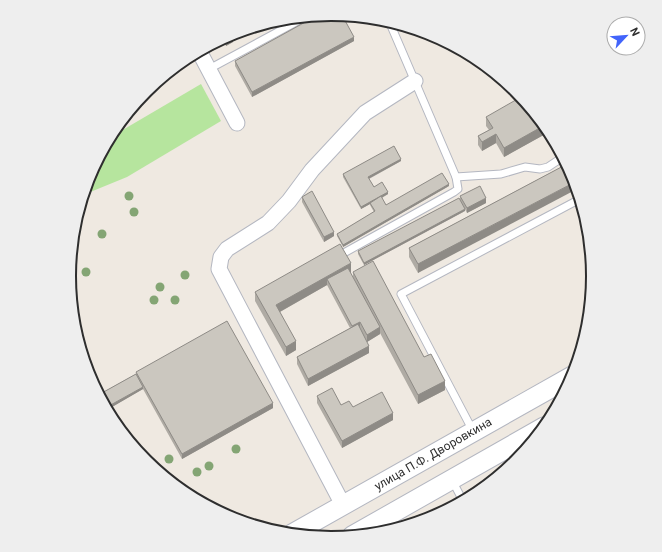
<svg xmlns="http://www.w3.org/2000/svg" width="662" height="552" font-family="Roboto,sans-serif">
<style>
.green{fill:#b6e59e}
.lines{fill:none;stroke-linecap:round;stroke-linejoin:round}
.service-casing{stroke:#b4b7c1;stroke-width:9}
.minor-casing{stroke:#b4b7c1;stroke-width:17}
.tertiary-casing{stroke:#b4b7c1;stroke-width:21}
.service{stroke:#fff;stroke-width:7}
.minor{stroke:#fff;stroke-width:15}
.tertiary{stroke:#fff;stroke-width:19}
.tree{fill:#84a574}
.wall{fill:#afaba4}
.shaded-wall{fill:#8e8b86}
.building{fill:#cbc7bf;stroke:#8e8b86}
.labels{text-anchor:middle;stroke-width:3.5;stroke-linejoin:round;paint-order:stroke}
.street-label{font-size:12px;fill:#2e2e2e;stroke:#fff}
.rim{fill:none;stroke:#2e2e2e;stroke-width:2}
</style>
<rect width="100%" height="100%" fill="#efe9e1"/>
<!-- green -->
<polygon class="green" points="201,84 221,121 127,177 83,195 89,176 109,138"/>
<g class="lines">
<!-- service casing -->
<g class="service-casing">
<g id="service">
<polyline points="389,21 456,177 501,174 525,167 540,169 548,167 563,157"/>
<polyline points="209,69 298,21"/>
<polyline points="342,254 454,192 458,189 456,177"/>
<polyline points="473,431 401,294 580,199"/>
<polyline points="452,480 463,501"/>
</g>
</g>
<!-- minor casing -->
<g class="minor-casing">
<g id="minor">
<polyline points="199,51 237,123"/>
<polyline points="343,505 219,269 221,257 227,249 268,223 289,201 312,170 365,113 415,81"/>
</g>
</g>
<!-- tertiary casing -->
<g class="tertiary-casing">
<g id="tertiary">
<polyline points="292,534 574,375"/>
<polyline points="352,536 544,427"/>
</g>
</g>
<!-- service -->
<use href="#service" class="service"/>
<!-- minor -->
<use href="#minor" class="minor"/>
<!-- tertiary -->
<use href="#tertiary" class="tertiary"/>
</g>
<!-- trees -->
<g class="tree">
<circle cx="129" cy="196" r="4.5"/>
<circle cx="134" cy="212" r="4.5"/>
<circle cx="102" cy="234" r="4.5"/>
<circle cx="86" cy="272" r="4.5"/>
<circle cx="185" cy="275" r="4.5"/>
<circle cx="160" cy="287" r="4.5"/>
<circle cx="154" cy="300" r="4.5"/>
<circle cx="175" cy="300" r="4.5"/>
<circle cx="236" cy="449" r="4.5"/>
<circle cx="169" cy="459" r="4.5"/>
<circle cx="209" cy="466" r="4.5"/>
<circle cx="197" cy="472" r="4.5"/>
</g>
<!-- wall -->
<g class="wall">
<polygon points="331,14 354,41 252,97 235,66 235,61 310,20 308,16"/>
<polygon points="231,34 233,42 226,46 222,39"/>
<polygon points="486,117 549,131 549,132 504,157 496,143 482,151 478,145 478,136 489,130 486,126"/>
<polygon points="401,161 369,179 374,187 388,194 382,198 386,205 449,186 343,247 337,236 337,234 374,212 370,205 370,204 361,209 343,177 343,174"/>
<polygon points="567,164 418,273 409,257 409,248"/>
<polygon points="460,196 486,203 467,213 460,200"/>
<polygon points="302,197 334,236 324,242 302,202"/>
<polygon points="465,211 364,265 358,254 358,251"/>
<polygon points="350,272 353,277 353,272 424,357 445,390 418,404 380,333 380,334 367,342 369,353 308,386 297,364 297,357 350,328 327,285 280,312 296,350 286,356 255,301 255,292"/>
<polygon points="136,372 273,408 182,459 143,389 108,409 100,394 136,374"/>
<polygon points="317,396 341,405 353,407 393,420 342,448 317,403"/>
</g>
<!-- shaded-wall -->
<g class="shaded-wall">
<polygon points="322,15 311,21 311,16"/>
<polygon points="233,37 233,42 226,46 226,41"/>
<polygon points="354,37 354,41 252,97 252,92"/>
<polygon points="188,57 188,64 159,80 185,58"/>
<polygon points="545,125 549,132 504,157 504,148"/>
<polygon points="496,134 496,143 482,151 482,142"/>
<polygon points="401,159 401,161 368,179 368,177"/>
<polygon points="575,182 577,189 418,273 418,264"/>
<polygon points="449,184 449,186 343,247 343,245"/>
<polygon points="388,192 388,194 370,204 370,203 370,204 361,209 361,207"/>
<polygon points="486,198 486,203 467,213 467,208"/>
<polygon points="465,209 465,211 364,265 364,263"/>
<polygon points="334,232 334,236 324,242 324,237"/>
<polygon points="351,263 351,272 329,284 327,279 327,285 276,314 276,305"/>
<polygon points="360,322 360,329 352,333 352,326"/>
<polygon points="380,327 380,334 367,342 367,335"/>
<polygon points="296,341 296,350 286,356 286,347"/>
<polygon points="369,346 369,353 308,386 308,379"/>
<polygon points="445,381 445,390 418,404 418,395"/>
<polygon points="143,387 143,389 107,410 106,408"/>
<polygon points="273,403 273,408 182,459 182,454"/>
<polygon points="393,413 393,420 342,448 342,441"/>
</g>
<!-- building -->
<g class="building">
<polygon points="331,14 342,15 354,37 252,92 235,61 318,15"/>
<polygon points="231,34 233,37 226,41 224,38"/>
<polygon points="521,97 545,125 504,148 496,134 482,142 478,136 493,128 486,117"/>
<polygon points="394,146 401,159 368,177 374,187 382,182 388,192 361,207 343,174"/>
<polygon points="567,164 573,176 575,182 418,264 409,248"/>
<polygon points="442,173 449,184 343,245 337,234 375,211 370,203 381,196 386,205"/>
<polygon points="480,186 486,198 467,208 460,196"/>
<polygon points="312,191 334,232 324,237 302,197"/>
<polygon points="459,198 465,209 364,263 358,251"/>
<polygon points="340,244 351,263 276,305 296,341 286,347 255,292"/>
<polygon points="373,261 424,357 431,354 445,381 418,395 353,272"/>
<polygon points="348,268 380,327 367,335 360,322 352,326 327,279"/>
<polygon points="227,321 273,403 182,454 136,372"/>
<polygon points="358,324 369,346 308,379 297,357"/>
<polygon points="87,370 119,428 119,429 113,421 89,376"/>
<polygon points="136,374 143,387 107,407 100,394"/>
<polygon points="332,388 341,405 349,401 353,407 382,392 393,413 342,441 317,396"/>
</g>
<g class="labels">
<!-- street labels -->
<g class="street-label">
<text transform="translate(433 454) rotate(-30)" y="4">улица П.Ф. Дворовкина</text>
</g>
</g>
<!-- crop -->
<path d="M0 0H662V552H0ZM76 276a255 255 0 1 1 510 0a255 255 0 1 1-510 0Z" fill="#eee" fill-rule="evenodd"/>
<path class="rim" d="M76 276a255 255 0 1 1 510 0a255 255 0 1 1-510 0Z"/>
<!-- north arrow -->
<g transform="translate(626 36) rotate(64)"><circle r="19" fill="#ffffff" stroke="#ababab"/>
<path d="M0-3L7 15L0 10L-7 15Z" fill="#4264fb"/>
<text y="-6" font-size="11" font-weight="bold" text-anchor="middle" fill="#2e2e2e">N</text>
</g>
</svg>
